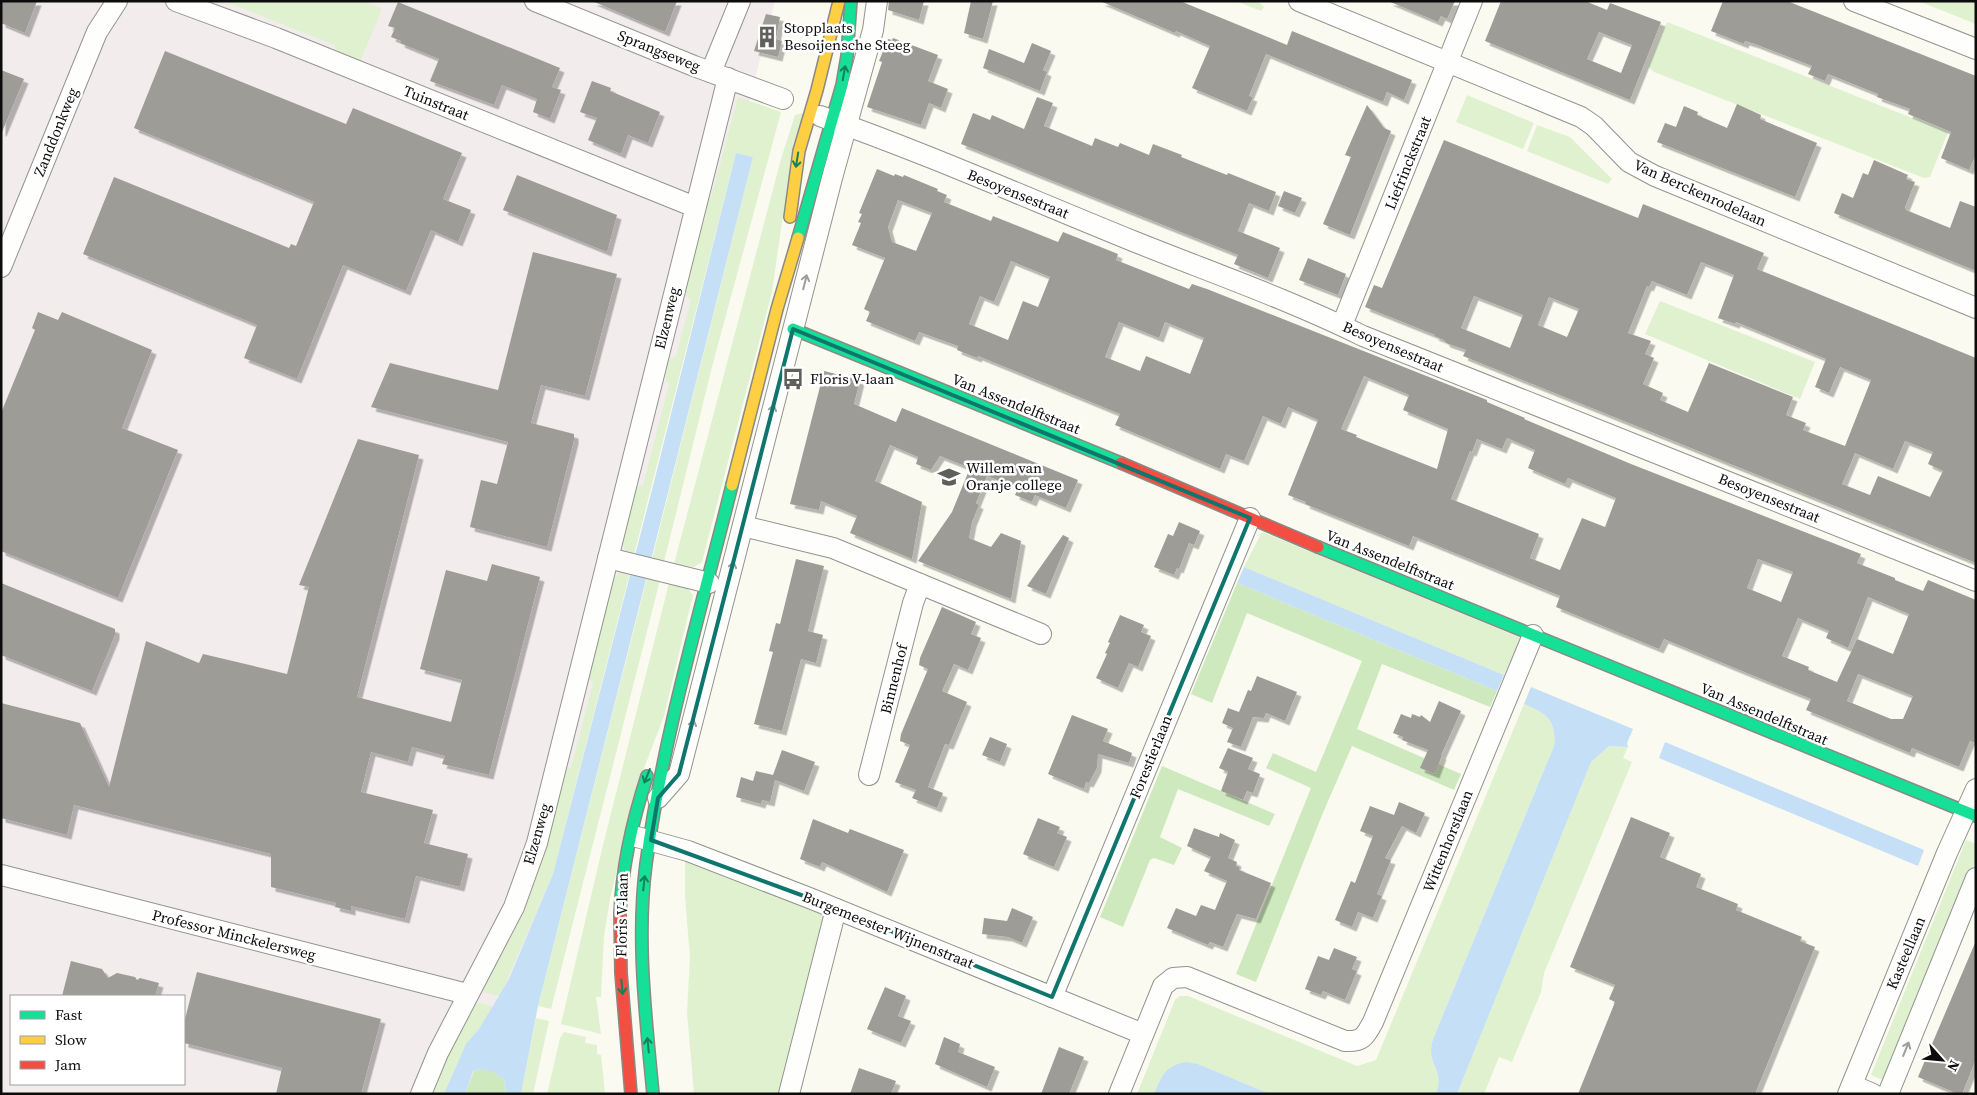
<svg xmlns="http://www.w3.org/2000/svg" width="1977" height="1095" font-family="'Source Serif 4',serif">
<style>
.industrial{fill:#f2eced;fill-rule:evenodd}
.green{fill:#dff1cf}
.forest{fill:#cee9bd}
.water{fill:#c5dff6}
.building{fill:#9d9c96;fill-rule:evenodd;filter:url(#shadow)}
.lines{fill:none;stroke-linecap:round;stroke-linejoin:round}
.street-casing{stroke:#93938f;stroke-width:22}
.fast-casing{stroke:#8a8a85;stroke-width:14}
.slow-casing{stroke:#8a8a85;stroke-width:14}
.jam-casing{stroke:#8a8a85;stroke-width:14}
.street{stroke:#fefefd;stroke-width:20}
.fast{stroke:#16e098;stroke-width:11}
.slow{stroke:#ffcf43;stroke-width:11}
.jam{stroke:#f24e42;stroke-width:11}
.oneway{stroke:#128159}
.oneway2{stroke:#9d9d9d}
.marked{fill:none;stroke:#0f766e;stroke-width:4;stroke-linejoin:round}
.labels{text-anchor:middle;stroke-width:5;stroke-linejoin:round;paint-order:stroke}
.poi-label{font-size:15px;fill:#0c0c0c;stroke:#fff;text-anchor:start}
.street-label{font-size:15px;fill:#0c0c0c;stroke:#fff}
</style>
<defs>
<filter id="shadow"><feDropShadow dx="4.5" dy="4.5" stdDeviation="0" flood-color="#0004"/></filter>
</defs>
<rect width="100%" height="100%" fill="#fafaf0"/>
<!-- industrial -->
<path class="industrial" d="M1,1h774l-281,1093h-493zM11,996h173v88h-173z"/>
<!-- green -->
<g class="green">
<polygon points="215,1 364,1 382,9 360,62 338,53 334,45 227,2 216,4"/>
<polygon points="1236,1 1258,1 1264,7 1261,11"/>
<polygon points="1918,1 1976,1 1976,24"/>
<polygon points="1667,22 1948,132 1930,177 1924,178 1654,72 1648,67"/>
<polygon points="1467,95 1534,123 1523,149 1456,122"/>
<polygon points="738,97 781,112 713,363 664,562 652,559 753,157 736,153 634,555 628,554 622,544 635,488 643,485 669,384 665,378 669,360 676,356 691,300 684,294 706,214 700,206 703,196 711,198"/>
<polygon points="804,113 793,145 772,292 702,562 694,567 674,564 781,159 795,115"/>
<polygon points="1537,125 1570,137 1612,179 1608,184 1527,151"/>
<polygon points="1660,301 1815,362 1800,399 1645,334"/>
<polygon points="1262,532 1521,638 1504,675 1244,567"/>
<path d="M623,570l7,2 -77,302 -53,122 -18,-4c16,-30 33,-60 46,-92 17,-41 25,-86 35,-129l8,-3 22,-85 -5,-5 26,-99z"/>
<polygon points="647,578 660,580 551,1009 538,1006"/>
<polygon points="669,583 686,587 693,595 664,716 636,789 610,899 604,936 601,997 596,997 601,1034 561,1024 603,845"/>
<path d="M1524,704c22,9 33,16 30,42l-121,293c-1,3 -2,8 -2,12 0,16 13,21 5,43h-166l-72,-30 -11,-2 -27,18 -6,14h-17l38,-94 5,-4h8l169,70 19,-6z"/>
<polygon points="1609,746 1628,747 1623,758 1632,762 1544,973 1541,992 1512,1062 1499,1057 1484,1094 1457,1094 1591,762"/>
<polygon points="1966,840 1976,844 1976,861 1885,1081 1871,1075"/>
<polygon points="685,859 826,909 778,1094 694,1094 687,1012 690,957 685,897"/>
<path d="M482,1003l11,4 -14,22 -13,15 -22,50h-13c13,-31 27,-61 44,-90z"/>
<polygon points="536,1018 549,1021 533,1094 521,1094"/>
<polygon points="564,1032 586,1037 585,1043 597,1045 597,1054 601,1055 605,1094 547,1094 560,1038"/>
</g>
<!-- forest -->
<g class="forest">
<polygon points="1237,583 1497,691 1490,707 1382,664 1357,729 1461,774 1454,790 1352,746 1322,815 1256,982 1236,974 1311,788 1266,768 1273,753 1316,772 1362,661 1247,613 1212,703 1191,694"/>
<polygon points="1162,766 1275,814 1269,826 1178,789 1160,837 1182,848 1174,865 1154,858 1150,860 1123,927 1100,917"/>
<polygon points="481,1069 493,1071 504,1079 506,1094 465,1094 474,1071"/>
</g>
<!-- water -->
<g class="water">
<path d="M736,153l17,4 -215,849 -17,88h-15l-2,-15c-10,-7 -18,-12 -31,-8l-8,23h-21l22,-50 13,-15 30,-50 44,-105 102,-396z"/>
<polygon points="1244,567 1504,675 1497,691 1237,583"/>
<path d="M1531,687l102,42 -6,14 1,4 -19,-1 -18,16 -134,332h-21c8,-22 -5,-27 -5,-43 0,-4 1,-9 2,-12l121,-293c3,-26 -8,-33 -30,-42z"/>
<polygon points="1665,742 1924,850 1918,866 1659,758"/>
<path d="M1187,1062l11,2 72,30h-116c8,-19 12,-29 33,-32z"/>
</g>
<!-- building -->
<g class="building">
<polygon points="1,1 37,1 25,33 1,23"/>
<polygon points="592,1 677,1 665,32"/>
<polygon points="889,1 924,1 919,20 888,10"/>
<polygon points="971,1 993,1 983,39 964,33"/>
<polygon points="1100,1 1180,1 1287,45 1292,31 1412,80 1404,100 1387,92 1383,102 1266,54 1249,96 1253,97 1247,111 1192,88 1210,46 1176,31 1175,33"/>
<polygon points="1388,1 1455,1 1447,19 1441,16 1438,22"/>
<path d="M1501,1h84l22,9 3,-7 51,19 -31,78 -145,-59zM1599,32l33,13 -11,28 -34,-14z"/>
<polygon points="1723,1 1787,1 1976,76 1976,155 1969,170 1941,158 1951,132 1908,114 1910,109 1877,97 1878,94 1828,74 1825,81 1808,74 1812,66 1755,44 1745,41 1744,44 1711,31"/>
<polygon points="398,2 560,68 552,87 561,90 550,119 533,112 537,99 502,85 494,105 430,81 439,59 400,43 401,41 391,37 395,28 388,26"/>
<polygon points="766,14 780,17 776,39 782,41 778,57 754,51"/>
<polygon points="893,38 938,55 928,81 948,89 941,108 929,103 921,125 867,107 882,62 879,61 888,39 892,40"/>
<polygon points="1032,43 1051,51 1043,70 1047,72 1040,91 983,68 989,49 1024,63"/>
<polygon points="165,51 346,124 353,108 462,153 443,199 471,210 458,242 431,230 406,291 343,265 297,379 244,358 257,325 83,254 114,177 289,248 291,244 296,246 314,202 134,128"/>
<polygon points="1,70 24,79 2,132 1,132"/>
<polygon points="592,81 611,88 610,91 660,112 648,143 628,135 621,154 588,140 597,118 580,112"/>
<polygon points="1037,97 1053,103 1044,126 1092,146 1095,138 1118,147 1120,143 1149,155 1153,144 1182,155 1181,157 1227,175 1228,173 1276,192 1269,211 1249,203 1238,231 1280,248 1268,278 1234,264 1238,255 961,144 973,113 990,120 992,115 1024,129"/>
<polygon points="1737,104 1761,115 1760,119 1817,143 1795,197 1657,142 1665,123 1676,127 1684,106 1698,112 1697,115 1727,128"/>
<polygon points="1367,105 1384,128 1391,131 1350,235 1323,224 1351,157 1345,155"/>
<path d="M1444,140l194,78 5,-14 121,49 -7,16 219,89v205l-513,-207 3,-6 -20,-7 -2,-3 -10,-4 1,-1 -70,-28 9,-22 8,3zM1701,262l33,13 -16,43 17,6 1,-2 90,37 -11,28 14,6 11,-26 31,13 -26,66 -42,-16 3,-7 -20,-8 7,-18 -84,-34 -21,49 -28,-12 3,-7 -20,-9 11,-26 -9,-4 6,-13 -23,-8 19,-47 2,1 3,-6 35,14zM1474,296l49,19 -13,33 -49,-20zM1549,297l30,12 -12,28 -29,-12zM1905,441l28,11 -5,12 15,7 -13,26 -52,-21 -8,19 -28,-11 13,-31 38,16z"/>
<polygon points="1874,160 1908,175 1906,179 1915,182 1905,207 1906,210 1950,228 1960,201 1976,207 1976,271 1834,213 1842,193 1853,198 1863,173 1868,175"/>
<path d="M877,169l17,7 1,-2 8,3 1,-2 34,14 -1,2 10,4 -3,7 47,19 2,-5 65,26 5,-10 55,22 -2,6 73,29 3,-5 15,5 280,111v2l38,16 -1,1 107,45 230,90 -4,9 38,15v2l28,11 5,-11 48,20v143l-6,-2 -11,26 -47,-19 -2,5 -104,-43 5,-11 -91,-37 -56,-23 -5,10 -103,-42 4,-11 -147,-60 -4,10 -104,-42 1,-2 -18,-7 30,-75 -30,-13 -7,17 -18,-8 -19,45 -18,-7 -6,15 -105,-44 5,-11 -142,-58 -1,2 -20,-8 1,-4 -39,-14 -4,9 -49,-20 4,-9 -6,-3 21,-51 -33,-13 9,-22 -3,-1 4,-8 -3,-1zM898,200l34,13 -16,38 -24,-9 -4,-15zM1011,261l39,16 -12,30 -15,-6 -15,39 -39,-16 11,-28 14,6zM1119,322l40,16 6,-16 39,16 -14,36 -44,-18 -6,15 -35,-14zM1364,376l45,19 -6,15 45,19 -11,40 -81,-32 1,-2 -16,-6zM1507,438l28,12 -7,18 37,16 3,-6 48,20 -11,29 -23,-9 -22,52 -30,-12 9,-24 -88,-35 19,-48 2,1 5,-13 25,10zM1758,559l35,13 -12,30 -34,-14zM1868,597l41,17 -16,40 -36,-15 -20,43 -29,-12 1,-3 -27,-11 16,-38 31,13 -3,7 22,10zM1858,674l55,22 -10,23h-12l-44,-18z"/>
<polygon points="517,175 617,215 607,252 503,210"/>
<polygon points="1284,191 1302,198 1295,213 1278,206"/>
<polygon points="533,252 617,274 585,396 541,385 531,423 574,434 574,440 547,547 470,527 481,480 497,484 508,442 371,407 390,363 498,390"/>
<polygon points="1308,258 1346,274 1338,295 1299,280"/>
<polygon points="38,312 58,320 62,312 152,350 122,428 178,450 118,598 1,551 1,413 35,330 32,328"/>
<polygon points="824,371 860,380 854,404 896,422 902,408 1078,480 1066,508 1035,495 1032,502 1015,495 1018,488 987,476 976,503 979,505 972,522 969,538 991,547 1001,533 1021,541 1011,599 918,561 952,512 970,468 940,456 931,470 916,464 918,457 890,445 875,481 922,502 912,559 850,533 857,516 821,501 819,510 790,504"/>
<polygon points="358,439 419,455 357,697 451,722 462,680 420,669 446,570 487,581 492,564 540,577 489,775 442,764 445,756 412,747 408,762 371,752 361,792 433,810 424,843 468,854 460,887 416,876 405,919 351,906 351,911 335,907 336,903 271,887 271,854 74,805 67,835 1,818 1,703 80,723 109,787 146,641 199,663 203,654 287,674 309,587 299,585"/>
<polygon points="1179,522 1200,531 1194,545 1189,543 1179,569 1177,568 1174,575 1154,567 1168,534 1173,536"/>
<polygon points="1063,535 1069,538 1046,594 1027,586"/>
<polygon points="796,559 824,566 808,631 823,635 816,663 801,659 782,731 754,724 773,652 769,651 776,623 780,624"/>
<polygon points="1,583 115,629 115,635 92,691 1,655"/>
<polygon points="942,607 976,622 971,634 981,638 968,670 954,664 942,691 967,702 949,745 945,744 928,787 943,793 937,808 912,798 916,790 895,782 910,745 900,741 901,734 928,669 919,665 920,658"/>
<polygon points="1120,615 1144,625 1141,632 1151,636 1138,667 1129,663 1118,688 1096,678 1107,654 1105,653 1110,643 1108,642"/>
<polygon points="1257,676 1297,692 1285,721 1266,713 1264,718 1253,717 1241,747 1227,742 1233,728 1222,723 1228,708 1239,712 1248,690 1251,691"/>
<polygon points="1439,701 1461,711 1441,755 1442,755 1435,774 1420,768 1428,750 1402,740 1403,737 1393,733 1401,714 1411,718 1412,714 1420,717 1421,715 1430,722"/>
<polygon points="1072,715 1108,729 1103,741 1132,753 1129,763 1098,754 1097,768 1089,783 1086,782 1084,789 1048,774"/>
<polygon points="990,737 1007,744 1000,762 982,755"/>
<polygon points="1228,748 1253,758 1248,769 1260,774 1253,793 1247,791 1243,800 1221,791 1228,772 1219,768"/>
<polygon points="782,750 815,762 804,791 775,780 770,802 762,800 761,804 736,797 741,777 753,781 756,771 773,775"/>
<polygon points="1399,802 1425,813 1416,833 1402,826 1385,858 1391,860 1377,894 1382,896 1373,918 1358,912 1352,927 1335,920 1351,881 1355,883 1373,836 1360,831 1370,806 1394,815"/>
<polygon points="1631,817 1670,833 1660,857 1701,874 1696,887 1738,904 1736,910 1802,937 1800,941 1815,947 1755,1094 1578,1094 1615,1002 1609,999 1615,985 1570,967"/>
<polygon points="1038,818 1060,827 1057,833 1067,837 1054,867 1023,854"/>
<polygon points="813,819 848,833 850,829 904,850 887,892 822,862 820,867 800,859"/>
<polygon points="1194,828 1219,837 1220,833 1235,840 1228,858 1237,862 1236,866 1240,867 1239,870 1271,883 1256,919 1237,914 1223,947 1210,942 1208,945 1167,928 1176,908 1196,916 1201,905 1215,910 1227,881 1204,871 1211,857 1187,846"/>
<polygon points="1012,908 1033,917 1022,943 1008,937 982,934 984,918 1007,921"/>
<polygon points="1975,943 1976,1059 1962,1094 1958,1094 1918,1077"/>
<polygon points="1334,948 1357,957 1352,969 1357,971 1345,1000 1323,991 1321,995 1305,989 1318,956 1329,960"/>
<polygon points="71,961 102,969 108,978 117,973 135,977 137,980 140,978 159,983 155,996 62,996"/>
<polygon points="197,972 381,1019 361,1094 276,1094 282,1068 184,1043 184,1023"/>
<polygon points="885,987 906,996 898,1016 911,1021 901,1043 867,1029"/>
<polygon points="944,1037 960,1044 958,1052 995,1067 987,1087 935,1064"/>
<polygon points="1059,1047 1084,1057 1069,1094 1041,1094"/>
<polygon points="859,1068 896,1081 891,1094 850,1094"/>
</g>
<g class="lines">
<!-- street casing -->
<g class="street-casing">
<g id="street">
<polyline points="176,1 276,38 695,207"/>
<polyline points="535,1 694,66 783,99"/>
<polyline points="1299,1 1581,117 1594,126 1629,162 1655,176 1976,308"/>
<polyline points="1854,1 1976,49"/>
<polyline points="711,72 740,1"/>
<path d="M820,116c106,37 209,83 313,125 77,31 155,58 230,95l613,245"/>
<polyline points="1,267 97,32 117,1"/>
<polyline points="1342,325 1472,1"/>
<polyline points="743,526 833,548 1041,634"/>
<polyline points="608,558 709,583"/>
<polyline points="869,775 913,603 920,584"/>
<polyline points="658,798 679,774 832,178 873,30 877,1"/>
<polyline points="637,837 688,851 812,899 1143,1034"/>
<polyline points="1,875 467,994"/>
<polyline points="1052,997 1250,518"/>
<polyline points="1852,1085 1873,1094"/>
<polyline points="421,1094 438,1053 514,907 537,843 728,78"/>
<polyline points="789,1094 836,909"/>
<path d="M1119,1094l44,-108 10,-8 14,-1 158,64c17,1 20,-4 28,-19l160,-387"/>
<polyline points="1848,1094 1947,853 1976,789"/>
<polyline points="1888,1094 1976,878"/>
</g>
</g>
<!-- fast casing -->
<g class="fast-casing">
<g id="fast">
<polyline points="798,238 842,85 847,56 851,1"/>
<polyline points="793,329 1121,463"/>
<polyline points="1318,547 1976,816"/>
<path d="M620,914c2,-48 12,-92 27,-138"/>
<path d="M653,1094c-7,-76 -17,-154 -7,-230 17,-128 55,-254 86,-379"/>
</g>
</g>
<!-- slow casing -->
<g class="slow-casing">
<g id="slow">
<polyline points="790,217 799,151 817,90 839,1"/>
<polyline points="732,485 777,309 798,238"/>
</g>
</g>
<!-- jam casing -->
<g class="jam-casing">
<g id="jam">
<polyline points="1121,463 1318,547"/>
<polyline points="620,914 621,973 631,1094"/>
</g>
</g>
<!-- street -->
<use href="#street" class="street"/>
<!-- fast -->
<use href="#fast" class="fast"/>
<!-- slow -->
<use href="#slow" class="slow"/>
<!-- jam -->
<use href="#jam" class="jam"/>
</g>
<!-- one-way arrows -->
<defs><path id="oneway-shaft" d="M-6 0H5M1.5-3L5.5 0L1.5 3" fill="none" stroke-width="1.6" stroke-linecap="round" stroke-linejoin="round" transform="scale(1.25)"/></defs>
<g class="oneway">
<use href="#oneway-shaft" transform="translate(844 73) rotate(-80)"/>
<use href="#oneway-shaft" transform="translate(797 160) rotate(99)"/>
<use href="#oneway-shaft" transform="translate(647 776) rotate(112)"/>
<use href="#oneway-shaft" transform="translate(644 883) rotate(-84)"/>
<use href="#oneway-shaft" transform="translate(622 987) rotate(85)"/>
<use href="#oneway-shaft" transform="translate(648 1045) rotate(-96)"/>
</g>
<g class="oneway2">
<use href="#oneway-shaft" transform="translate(805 282) rotate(-76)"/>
<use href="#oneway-shaft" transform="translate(772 412) rotate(-76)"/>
<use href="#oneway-shaft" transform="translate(732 569) rotate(-76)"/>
<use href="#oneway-shaft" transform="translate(692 727) rotate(-76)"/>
<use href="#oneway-shaft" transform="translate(1906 1049) rotate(-68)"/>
</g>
<!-- marked area -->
<path class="marked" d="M793,329l457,189 -198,479 -240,-98 -161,-59 7,-42 21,-24z"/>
<!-- icons -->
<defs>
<g id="building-bare" transform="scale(1.725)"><path d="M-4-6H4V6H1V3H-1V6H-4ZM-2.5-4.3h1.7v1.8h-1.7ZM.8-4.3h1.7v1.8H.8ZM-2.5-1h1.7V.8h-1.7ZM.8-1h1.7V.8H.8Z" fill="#5f5f5c" stroke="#fff" stroke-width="2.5" paint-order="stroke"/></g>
<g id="bus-bare" transform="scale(1.725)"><path d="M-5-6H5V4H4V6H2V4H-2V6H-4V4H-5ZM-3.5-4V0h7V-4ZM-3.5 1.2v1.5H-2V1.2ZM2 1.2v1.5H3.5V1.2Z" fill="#5f5f5c" stroke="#fff" stroke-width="2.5" paint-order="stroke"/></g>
<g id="school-bare" transform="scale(1.725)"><path d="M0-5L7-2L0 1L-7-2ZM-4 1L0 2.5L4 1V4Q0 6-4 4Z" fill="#5f5f5c" stroke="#fff" stroke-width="2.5" paint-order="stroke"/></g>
</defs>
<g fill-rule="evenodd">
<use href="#building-bare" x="767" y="37"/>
<use href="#bus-bare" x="793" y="379"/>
<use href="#school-bare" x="949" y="477"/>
</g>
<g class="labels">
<!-- poi labels -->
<g class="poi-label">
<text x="784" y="33">Stopplaats<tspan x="784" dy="17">Besoijensche Steeg</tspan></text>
<text x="810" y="384">Floris V-laan</text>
<text x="966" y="473">Willem van<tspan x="966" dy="17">Oranje college</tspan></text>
</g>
<!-- street labels -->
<g class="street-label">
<text transform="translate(659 51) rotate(22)" y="5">Sprangseweg</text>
<text transform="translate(436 103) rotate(22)" y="5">Tuinstraat</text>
<text transform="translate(56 132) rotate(-68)" y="5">Zanddonkweg</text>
<text transform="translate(1408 163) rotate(-68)" y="5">Liefrinckstraat</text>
<text transform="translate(1700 193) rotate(24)" y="5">Van Berckenrodelaan</text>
<text transform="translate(1018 194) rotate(22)" y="5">Besoyensestraat</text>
<text transform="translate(667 318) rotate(-76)" y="5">Elzenweg</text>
<text transform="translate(1393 347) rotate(23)" y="5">Besoyensestraat</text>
<text transform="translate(1016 404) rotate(22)" y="5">Van Assendelftstraat</text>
<text transform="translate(1769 498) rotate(22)" y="5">Besoyensestraat</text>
<text transform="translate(1390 560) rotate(22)" y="5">Van Assendelftstraat</text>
<text transform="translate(894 679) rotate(-76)" y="5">Binnenhof</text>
<text transform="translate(1764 714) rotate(23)" y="5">Van Assendelftstraat</text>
<text transform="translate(1151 757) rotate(-68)" y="5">Forestierlaan</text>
<text transform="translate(537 834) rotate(-74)" y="5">Elzenweg</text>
<text transform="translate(1448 841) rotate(-68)" y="5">Wittenhorstlaan</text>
<text transform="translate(622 915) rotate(-89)" y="5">Floris V-laan</text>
<text transform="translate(888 930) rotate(22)" y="5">Burgemeester Wijnenstraat</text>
<text transform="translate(234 935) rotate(14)" y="5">Professor Minckelersweg</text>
<text transform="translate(1906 953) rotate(-67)" y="5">Kasteellaan</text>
</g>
</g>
<!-- border -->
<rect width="1977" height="1095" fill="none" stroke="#0c0c0c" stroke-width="5"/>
<!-- legend -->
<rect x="10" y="995" width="175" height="90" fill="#ffffff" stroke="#9e9e9e"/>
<rect x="20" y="1011" width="25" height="8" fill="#16e098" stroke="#9e9e9e"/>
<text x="55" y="1020" font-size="15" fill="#0c0c0c">Fast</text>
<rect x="20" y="1036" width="25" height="8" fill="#ffcf43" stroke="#9e9e9e"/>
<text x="55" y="1045" font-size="15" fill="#0c0c0c">Slow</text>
<rect x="20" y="1061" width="25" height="8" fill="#f24e42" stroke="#9e9e9e"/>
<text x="55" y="1070" font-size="15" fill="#0c0c0c">Jam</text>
<!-- north arrow -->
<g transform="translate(1942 1060) rotate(117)" stroke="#ffffff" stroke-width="4" paint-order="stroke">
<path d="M0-4L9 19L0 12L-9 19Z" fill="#0c0c0c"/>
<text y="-8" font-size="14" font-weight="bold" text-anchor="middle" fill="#0c0c0c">N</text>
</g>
</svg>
